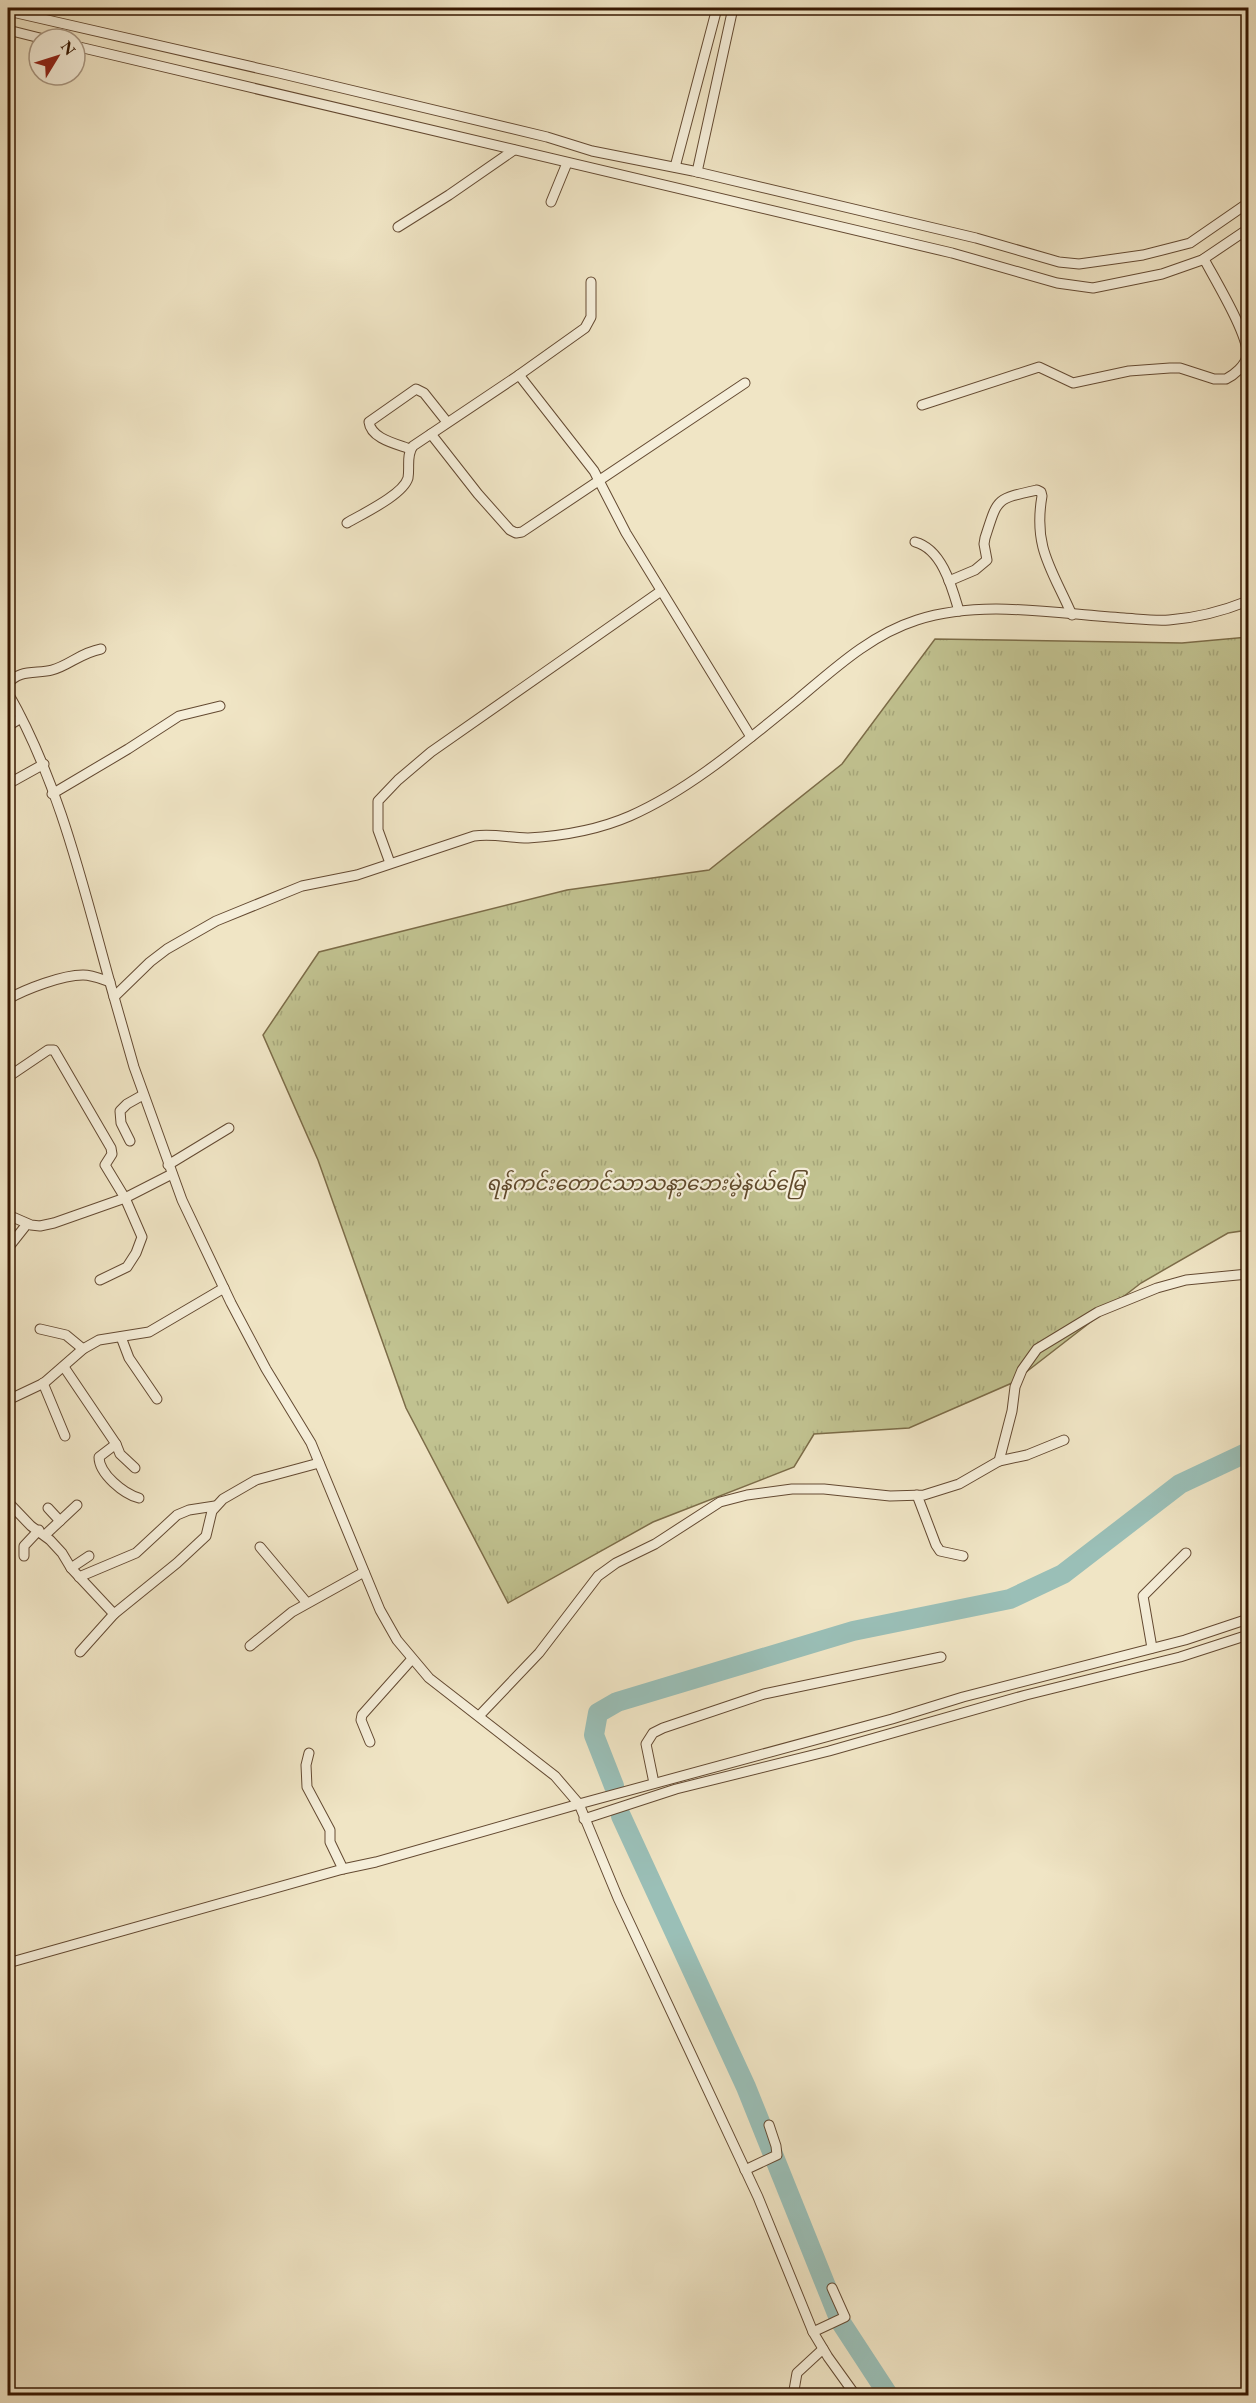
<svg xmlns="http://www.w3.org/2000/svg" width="1256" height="2403" font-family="'EB Garamond','Noto Sans Myanmar',serif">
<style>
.grass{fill:url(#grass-tufts);stroke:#7c6c48;stroke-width:1.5}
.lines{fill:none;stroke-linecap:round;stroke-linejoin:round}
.river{stroke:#9abfb7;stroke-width:20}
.street-casing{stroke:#644a32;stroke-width:11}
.street{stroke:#f5eed9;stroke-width:9}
.labels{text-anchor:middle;stroke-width:4.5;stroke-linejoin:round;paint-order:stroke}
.park-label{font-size:20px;font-style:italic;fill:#604a2c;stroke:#f5eed9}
</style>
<defs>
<pattern id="grass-tufts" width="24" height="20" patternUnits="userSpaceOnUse" patternTransform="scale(1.5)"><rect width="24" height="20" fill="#c1c290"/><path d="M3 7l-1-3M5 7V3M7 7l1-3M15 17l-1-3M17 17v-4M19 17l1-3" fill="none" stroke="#a6a67a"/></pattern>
</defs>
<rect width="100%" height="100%" fill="#f0e5c5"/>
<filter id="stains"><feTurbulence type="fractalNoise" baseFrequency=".00333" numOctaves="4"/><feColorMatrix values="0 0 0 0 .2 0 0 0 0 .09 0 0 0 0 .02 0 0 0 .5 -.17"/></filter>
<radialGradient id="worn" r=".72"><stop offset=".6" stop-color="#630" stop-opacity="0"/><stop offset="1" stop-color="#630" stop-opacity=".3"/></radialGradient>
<!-- grass -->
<polygon class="grass" points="1248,637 1248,1230 1228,1233 1141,1283 1012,1383 909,1428 814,1434 794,1467 653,1522 508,1603 406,1408 318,1160 263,1035 319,952 567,890 709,870 842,764 935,639 1182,643"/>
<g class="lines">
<!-- river -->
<g class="river">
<polyline points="614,1786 594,1735 598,1713 617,1702 853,1631 1010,1599 1063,1574 1180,1484 1248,1452"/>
<polyline points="621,1816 746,2087 840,2321 889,2396"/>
</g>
<!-- street casing -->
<g class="street-casing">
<g id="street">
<polyline points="8,11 279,73 547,137 592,151 693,171 976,238 1059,262 1079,264 1143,255 1190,243 1248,203"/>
<polyline points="8,30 44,39"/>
<polyline points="75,46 952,253 1057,283 1093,288 1162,274 1202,260 1248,229"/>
<polyline points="675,167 717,8"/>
<polyline points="697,172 733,8"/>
<polyline points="551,202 567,163"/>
<polyline points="398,227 449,195 514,150"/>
<polyline points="519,375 585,328 591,317 591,282"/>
<path d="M922,405l117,-38 34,16 56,-12 41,-3h10l34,11h12c8,-4 19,-13 21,-23 3,-19 -33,-78 -43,-97"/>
<polyline points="431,434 478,494 510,530 516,533 522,532 745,383"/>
<path d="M410,449c-13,-5 -39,-10 -41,-27l47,-33 8,4 23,29"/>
<path d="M347,523c15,-9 56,-28 61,-45 2,-11 -2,-23 5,-32l106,-71 75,96 32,62 125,204"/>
<path d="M915,542c27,7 37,45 44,69"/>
<path d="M949,581l26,-11 12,-10 -3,-16 1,-6c13,-40 10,-39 52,-48l4,2 1,4c-9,52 10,73 30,119"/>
<path d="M8,684c10,-15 29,-10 44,-14 18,-5 28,-17 49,-21"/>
<path d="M8,693c53,92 77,202 106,304"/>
<polyline points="8,726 21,718"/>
<polyline points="8,784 44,764"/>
<polyline points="52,794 128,749 179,716 220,706"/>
<polyline points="390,863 378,830 378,801 398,780 431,752 661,591"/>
<path d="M8,999c18,-10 54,-24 75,-24 10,0 18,4 27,7"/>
<polyline points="8,1077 48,1050 54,1050 111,1148 112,1154 105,1165 125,1198 142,1237 136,1253 127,1267 100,1280"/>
<polyline points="130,1141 121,1123 120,1111 127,1104 143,1095"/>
<polyline points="168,1165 229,1128"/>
<polyline points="8,1215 31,1225 40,1226 54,1223 125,1198 172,1174"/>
<polyline points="8,1248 27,1224"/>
<polyline points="40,1329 66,1335 83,1349"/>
<polyline points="121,1337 129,1358 157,1399"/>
<polyline points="64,1367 116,1444 120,1454 135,1468"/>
<polyline points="43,1383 65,1436"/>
<polyline points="8,1400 44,1383 83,1349 99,1340 149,1332 224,1288"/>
<path d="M116,1444l-17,13c0,17 25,37 40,41"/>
<polyline points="999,1461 1027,1455 1064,1440"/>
<polyline points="917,1495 936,1545 940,1551 963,1556"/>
<polyline points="8,1502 31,1526 50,1540 62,1553 71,1568 114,1614 177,1563 206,1536 212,1511 223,1499 256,1480 319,1463"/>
<polyline points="48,1508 60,1521"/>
<polyline points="45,1535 77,1505"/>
<polyline points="260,1547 307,1603"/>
<polyline points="24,1556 24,1546 39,1530"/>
<polyline points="71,1568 89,1556"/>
<polyline points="79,1577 136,1553 177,1515 189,1510 215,1506"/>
<polyline points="250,1646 292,1612 364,1572"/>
<polyline points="1152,1648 1143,1596 1186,1553"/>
<polyline points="80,1652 114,1614"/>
<polyline points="479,1716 539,1653 598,1576 616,1563 655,1544 720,1502 747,1495 792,1489 824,1489 890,1496 924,1495 959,1484 999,1461 1012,1411 1015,1387 1022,1370 1037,1349 1098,1312 1157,1288 1186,1280 1248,1274"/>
<polyline points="370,1742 361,1720 362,1715 412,1659"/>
<polyline points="309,1753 306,1765 307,1787 330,1830 330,1842 343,1869"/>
<polyline points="654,1783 646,1744 653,1733 663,1728 764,1694 941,1657"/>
<polyline points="584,1819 676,1789 829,1751 1026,1695 1180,1657 1248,1635"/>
<polyline points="8,1963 343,1869 376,1862 579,1804 892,1719 963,1697 1185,1640 1248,1619"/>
<polyline points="745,2170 777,2155 776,2146 769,2125"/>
<polyline points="813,2332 845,2317 832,2288"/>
<polyline points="793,2396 797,2373 823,2349"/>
<path d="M856,2396l-28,-39 -15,-25 -55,-135 -140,-299 -39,-94 -24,-28 -126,-98 -32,-38 -17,-30 -69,-167 -45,-74 -35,-66 -49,-103 -48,-133 -20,-70 36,-35 17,-13 49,-28 86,-35 55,-11 117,-39c19,-3 35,2 54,2 34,-2 70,-8 102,-22 61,-27 115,-74 167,-116 37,-31 73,-65 120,-80 66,-21 139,-6 207,-2 15,1 30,3 45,2 27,-2 54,-9 79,-19"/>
<polyline points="912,2396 913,2394"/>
</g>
</g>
<!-- street -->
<use href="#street" class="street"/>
</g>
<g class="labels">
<!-- park labels -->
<g class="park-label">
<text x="646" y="1190">ရန်ကင်းတောင်သာသနာ့ဘေးမဲ့နယ်မြေ</text>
</g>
</g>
<!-- margin -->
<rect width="1256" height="2403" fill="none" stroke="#f0e5c5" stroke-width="30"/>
<rect x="9" y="9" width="1238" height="2385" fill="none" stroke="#361701" stroke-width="3"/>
<rect x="15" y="15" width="1226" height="2373" fill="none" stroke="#361701" stroke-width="1.5"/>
<!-- north arrow -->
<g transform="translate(57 57) rotate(52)"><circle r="28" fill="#f5eed9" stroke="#a99883" stroke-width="1.5"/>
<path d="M0-4.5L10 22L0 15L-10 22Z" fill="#8f2418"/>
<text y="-9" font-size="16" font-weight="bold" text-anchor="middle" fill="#361701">N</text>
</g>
<rect width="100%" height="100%" filter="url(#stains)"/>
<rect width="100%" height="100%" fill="url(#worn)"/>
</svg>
